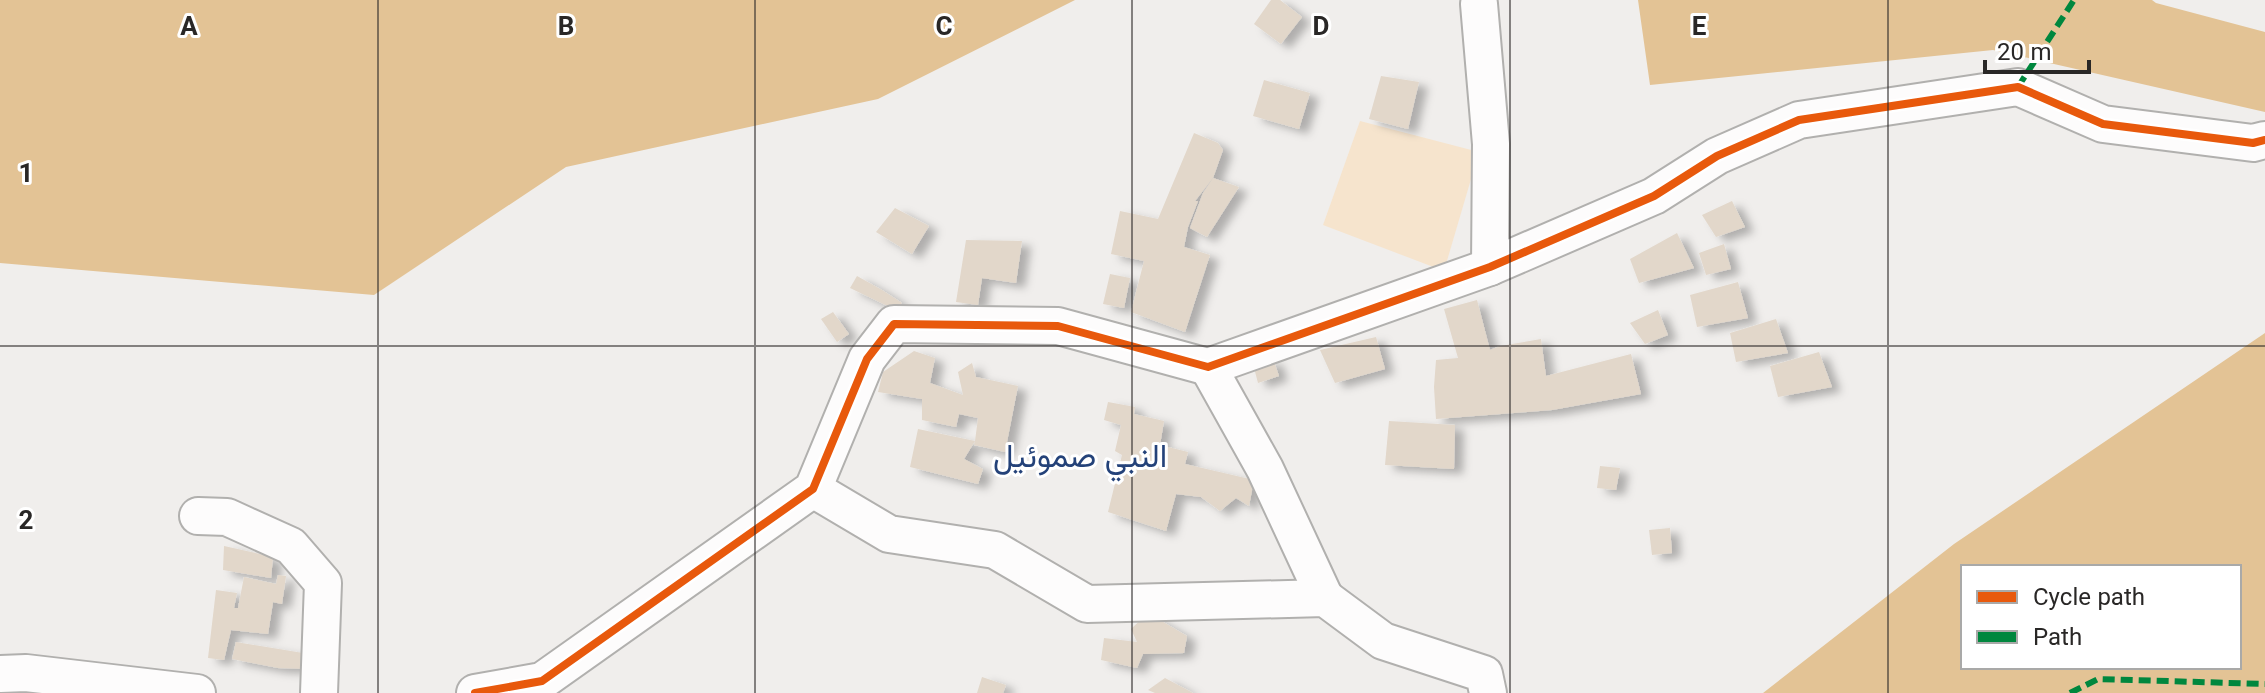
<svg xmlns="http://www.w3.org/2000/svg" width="2265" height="693" font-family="Georgia,Vazirmatn,serif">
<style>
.green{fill:#f6e4cd}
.forest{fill:#e3c395;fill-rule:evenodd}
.building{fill:#e2d7ca;filter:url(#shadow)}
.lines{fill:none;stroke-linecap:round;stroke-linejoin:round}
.minor-casing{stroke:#b1b0ae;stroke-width:40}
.minor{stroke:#fdfcfc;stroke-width:36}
.quiet{stroke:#00873e;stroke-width:6;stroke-dasharray:12 6;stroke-linecap:butt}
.cycleway-casing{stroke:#fff;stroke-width:13}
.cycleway{stroke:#e8590c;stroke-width:8}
.grid{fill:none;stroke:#292726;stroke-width:2;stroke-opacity:0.55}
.labels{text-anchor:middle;stroke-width:6;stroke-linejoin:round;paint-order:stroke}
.quarter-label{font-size:32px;fill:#244279;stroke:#fff}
.grid-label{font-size:26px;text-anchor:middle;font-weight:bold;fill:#292726;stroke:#fff;stroke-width:6;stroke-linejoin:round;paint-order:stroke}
</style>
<defs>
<filter id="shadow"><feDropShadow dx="9" dy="5" stdDeviation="4" flood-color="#0004"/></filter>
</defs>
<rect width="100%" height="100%" fill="#f0eeec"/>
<!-- green -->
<polygon class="green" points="1360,121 1479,152 1444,271 1323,225"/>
<!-- forest -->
<g class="forest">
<polygon points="0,0 1075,0 878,99 566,167 374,295 0,263"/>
<polygon points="1638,0 2152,0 2156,3 2265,32 2265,112 1993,50 1650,85"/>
<path d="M2265,333v360h-502l191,-149zM1963,567h276v100h-276z"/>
</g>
<!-- building -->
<g class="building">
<polygon points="1271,0 1280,0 1302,17 1281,44 1254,24"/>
<polygon points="1381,76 1419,82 1408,129 1369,119"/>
<polygon points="1264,80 1310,93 1299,129 1253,116"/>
<polygon points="1194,133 1218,143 1223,150 1213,178 1195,201 1198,201 1188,227 1184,247 1210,255 1185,332 1131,312 1144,261 1111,254 1120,211 1158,219"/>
<polygon points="1213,178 1239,187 1207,237 1190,228 1203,193"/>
<polygon points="1732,201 1745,227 1716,237 1702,215"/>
<polygon points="895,208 929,226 912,254 876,232"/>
<polygon points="1677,233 1694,268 1639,283 1630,259"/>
<polygon points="966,240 1022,241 1016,283 982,278 978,305 956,302"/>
<polygon points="1724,244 1731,269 1706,275 1699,253"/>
<polygon points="1110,274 1130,278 1124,308 1103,304"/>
<polygon points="857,276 882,290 902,303 894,309 850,288"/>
<polygon points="1738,282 1748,318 1697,327 1690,295"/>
<polygon points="1477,300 1490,350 1500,346 1541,339 1546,376 1631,354 1641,394 1552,410 1436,419 1434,387 1436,360 1458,358 1444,309"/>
<polygon points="1658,310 1668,335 1645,344 1630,323"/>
<polygon points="833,312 849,334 837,342 821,319"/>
<polygon points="1776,319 1788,353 1736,362 1730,333"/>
<polygon points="1376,337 1385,369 1335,383 1320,350"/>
<polygon points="914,351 935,358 930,383 963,395 958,372 972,363 976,377 1018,386 1005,452 974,445 975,441 964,459 983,469 978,484 910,467 918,429 975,441 978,418 959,414 956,427 922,420 922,399 878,392 883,372"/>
<polygon points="1819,352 1832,387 1778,397 1770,366"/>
<polygon points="1273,359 1279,376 1258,383 1253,364"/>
<polygon points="1108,402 1135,407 1134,414 1164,421 1160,445 1188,452 1185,464 1254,480 1249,506 1236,498 1220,511 1201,497 1176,494 1166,531 1108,512 1122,455 1115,451 1121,425 1104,420"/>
<polygon points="1389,421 1455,425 1454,469 1385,465"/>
<polygon points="1600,466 1620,468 1616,490 1597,488"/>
<polygon points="1670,528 1672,553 1652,555 1649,530"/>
<polygon points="224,546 273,557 271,578 223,570"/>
<polygon points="278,575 286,576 282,604 273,602 268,634 231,630 224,660 208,658 216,590 237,593 234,608 238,608 244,577 276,584"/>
<polygon points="1148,613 1187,636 1184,653 1143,654 1137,668 1101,660 1104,638 1137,642 1131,629"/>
<polygon points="236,642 309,654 308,669 278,668 232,659"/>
<polygon points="982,677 1006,685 1003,693 977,693"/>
<polygon points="1165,678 1193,693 1155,693 1148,690"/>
</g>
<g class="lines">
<!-- minor casing -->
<g class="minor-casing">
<g id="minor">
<polyline points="1479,4 1491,144 1490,267"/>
<polyline points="1208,367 1265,469 1325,598"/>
<polyline points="813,489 889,534 995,550 1087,604 1325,598 1383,641 1484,674 1488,693"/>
<polyline points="198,516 227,517 291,546 323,583 319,693"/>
<polyline points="0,674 26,673 197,693"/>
<polyline points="475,693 542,681 813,489 867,359 894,324 1058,326 1208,367 1490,267 1654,196 1717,156 1799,120 2018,87 2103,124 2253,143 2265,140"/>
</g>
</g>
<!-- minor -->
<use href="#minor" class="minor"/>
<!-- quiet -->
<g class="quiet">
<polyline points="2018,87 2074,0"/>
<polyline points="2070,693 2098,679 2265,684"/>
</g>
<!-- cycleway casing -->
<g class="cycleway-casing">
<polyline id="cycleway" points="475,693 542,681 813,489 867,359 894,324 1058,326 1208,367 1490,267 1654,196 1717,156 1799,120 2018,87 2103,124 2253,143 2265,140"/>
</g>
<!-- cycleway -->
<use href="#cycleway" class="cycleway"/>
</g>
<!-- grid -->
<path class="grid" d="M378,0v693M755,0v693M1132,0v693M1510,0v693M1888,0v693M0,346h2265"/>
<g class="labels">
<!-- quarter labels -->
<g class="quarter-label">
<text x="1080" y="467">النبي صموئيل</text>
</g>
</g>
<g class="grid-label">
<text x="189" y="35">A</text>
<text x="566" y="35">B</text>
<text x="944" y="35">C</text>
<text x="1321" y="35">D</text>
<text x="1699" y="35">E</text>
<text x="26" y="182">1</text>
<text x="26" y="529">2</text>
</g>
<!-- legend -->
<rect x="1961" y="565" width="280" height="104" fill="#ffffff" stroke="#a9a9a8" stroke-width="2"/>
<rect x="1977" y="591" width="40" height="12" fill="#e8590c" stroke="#a9a9a8" stroke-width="2"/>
<text x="2033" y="605" font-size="24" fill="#292726">Cycle path</text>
<rect x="1977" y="631" width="40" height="12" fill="#00873e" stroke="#a9a9a8" stroke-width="2"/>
<text x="2033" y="645" font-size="24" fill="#292726">Path</text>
<!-- scale -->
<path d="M1985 60v12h104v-12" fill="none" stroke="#292726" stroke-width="4"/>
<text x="1997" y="60" font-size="24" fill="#292726" stroke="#ffffff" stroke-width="6" paint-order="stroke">20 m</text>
</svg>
